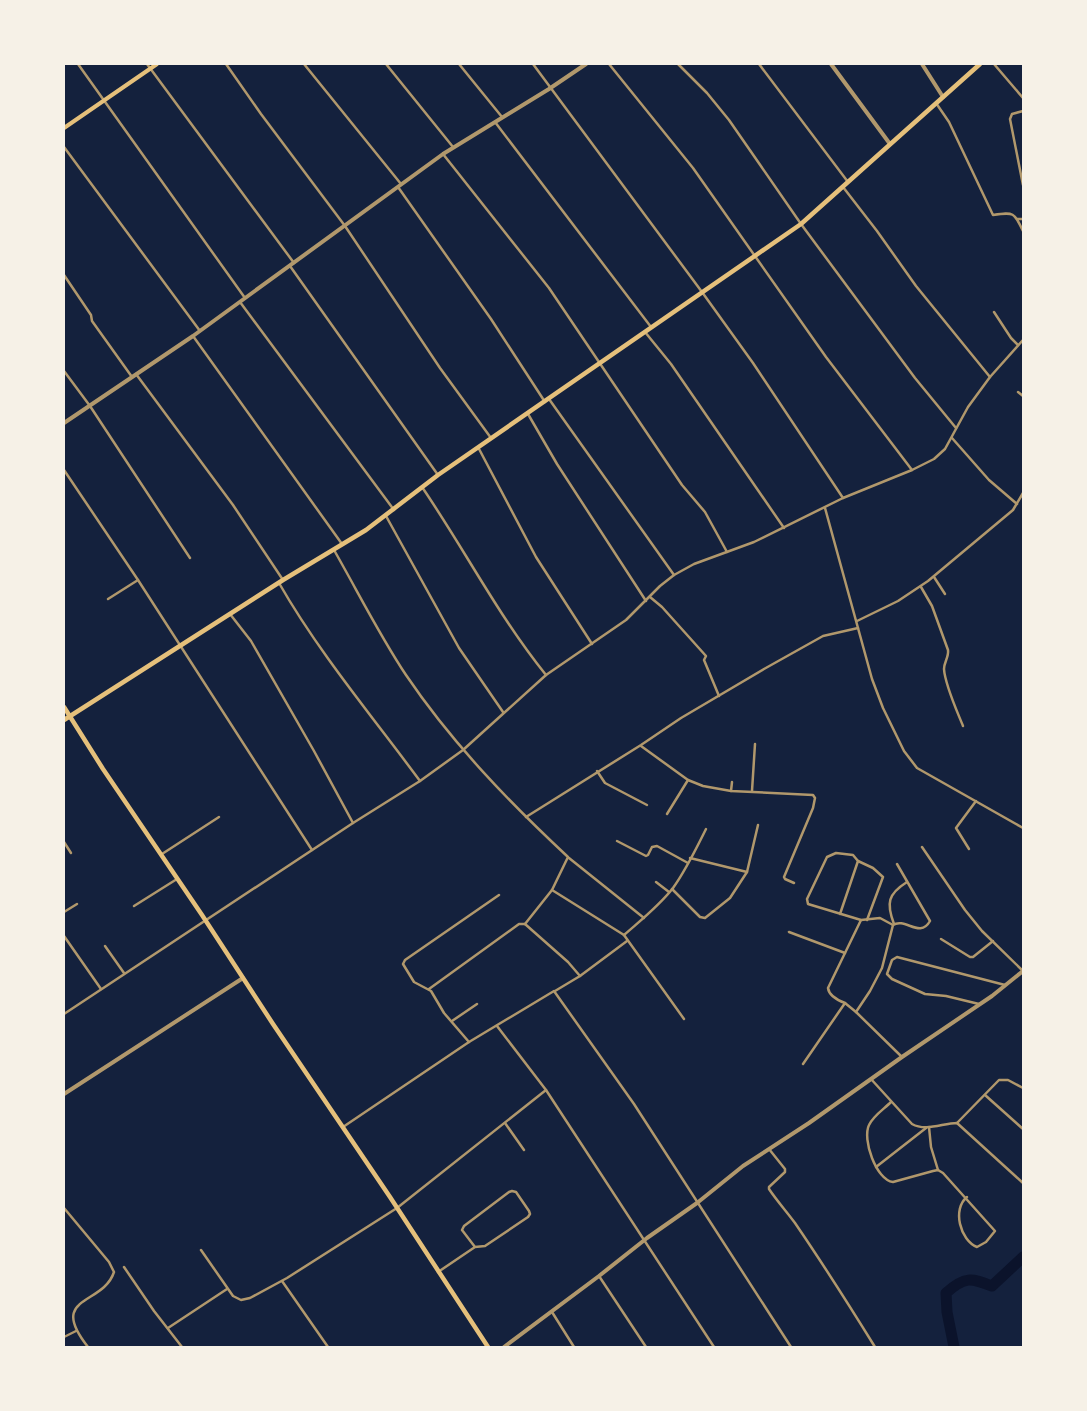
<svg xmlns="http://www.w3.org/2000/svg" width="1087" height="1411" font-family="'IBM Plex Sans',sans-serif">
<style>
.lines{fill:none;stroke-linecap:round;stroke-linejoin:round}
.river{stroke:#0b132b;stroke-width:11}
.minor{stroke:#b1986c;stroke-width:2.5}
.tertiary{stroke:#b1986c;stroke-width:4}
.secondary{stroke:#e5c07b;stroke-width:4}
.primary{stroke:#e5c07b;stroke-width:4.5}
</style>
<rect width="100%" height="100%" fill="#14213d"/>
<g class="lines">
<!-- river -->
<path class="river" d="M954,1347l-7,-35 -1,-19c19,-17 25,-15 46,-7l31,-29"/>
<!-- minor -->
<g class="minor">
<polyline points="78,64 245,298"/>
<polyline points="147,64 294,263"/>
<polyline points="226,64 261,114 345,226 440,368 491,438"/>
<polyline points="304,64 401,184"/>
<polyline points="386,64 453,147"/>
<polyline points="459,64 502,117"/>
<polyline points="533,64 702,292 753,363 843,498"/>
<polyline points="609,64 693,168 826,357 912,470"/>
<polyline points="678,64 707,93 729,120 801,224 915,378 956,428"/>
<polyline points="759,64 848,182"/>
<polyline points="994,64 1023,98"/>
<path d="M936,103l13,19 44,93c21,-3 21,-3 30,16"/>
<polyline points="1023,111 1012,114 1010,119 1023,185"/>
<polyline points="495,122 651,327"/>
<polyline points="64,147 200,331"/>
<polyline points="443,154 549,288 682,485 705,512 727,552"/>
<polyline points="398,187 491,319 545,402"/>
<polyline points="843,187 877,231 916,286 990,377"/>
<polyline points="1018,219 1023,219"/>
<polyline points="290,266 438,475"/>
<polyline points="64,275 91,315 92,321 132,377"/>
<polyline points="240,302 394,510"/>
<polyline points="994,312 1011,338 1018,345"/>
<polyline points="645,332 671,364 784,528"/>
<polyline points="193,336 342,544"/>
<polyline points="64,371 90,406 190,558"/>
<polyline points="136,374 233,505 283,580"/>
<polyline points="1018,392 1023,396"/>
<polyline points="549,399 674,575"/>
<polyline points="528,414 557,464 646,601"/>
<polyline points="952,438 989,480 1017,504"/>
<polyline points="478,447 536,557 592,644"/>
<polyline points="64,470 138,580 312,850"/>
<path d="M422,487c43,63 77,130 124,188"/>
<polyline points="825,508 872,679 883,708 904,751 917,768 1023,828"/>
<polyline points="386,516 459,648 503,712"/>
<path d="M334,550c24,42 46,86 72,125 46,68 103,127 162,182l-16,33 72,45"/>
<polyline points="934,577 945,594"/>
<path d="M279,583c40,70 93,133 141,198"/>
<path d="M921,587l11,19 16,44c1,7 -4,12 -4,19 1,16 13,42 19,57"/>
<polyline points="650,597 662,607 706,656 704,660 719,696"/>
<polyline points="108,599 138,580"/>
<polyline points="230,614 251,641 314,751 353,823"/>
<polyline points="857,621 898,601 928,581 1013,510 1023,493"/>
<polyline points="641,746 688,780 703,786 731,791 813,795 815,798 813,808 784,877 785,879 794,883"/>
<polyline points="597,771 605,783 647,805"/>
<polyline points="731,791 732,782"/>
<polyline points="752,791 755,744"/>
<polyline points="667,814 688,780"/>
<polyline points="526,817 641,745 681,718 764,669 823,636 858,628"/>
<polyline points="617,841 646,856 648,855 652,847 657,846 688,863"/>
<polyline points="64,842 71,853"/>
<polyline points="922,847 965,910 982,931 1023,971"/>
<polyline points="969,849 956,828 976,801"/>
<polyline points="162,854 219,817"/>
<polyline points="569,858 644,918"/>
<polyline points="690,858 747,872 758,825"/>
<polyline points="858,861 873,868 883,877 867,920"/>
<path d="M897,864l33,57c-10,18 -25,-4 -37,4l-11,43 -12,23 -14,21 46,45"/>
<polyline points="656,882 669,892"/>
<polyline points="672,889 700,917 705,918 730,898 747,872"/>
<polyline points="134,906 177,879"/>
<polyline points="64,912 77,904"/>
<polyline points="840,914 858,861 853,855 836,853 827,857 807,899 808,904 861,920 880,918 893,925"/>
<polyline points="525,924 568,962 580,976"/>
<polyline points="525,924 552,890"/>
<path d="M894,924c-8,-21 -6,-30 13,-42"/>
<polyline points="789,932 845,953"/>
<path d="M624,935c17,-15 35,-29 49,-47 13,-18 23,-39 33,-59"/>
<polyline points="624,935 684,1019"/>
<polyline points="64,936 101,989"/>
<polyline points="941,939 970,957 973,957 993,941"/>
<polyline points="105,946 124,973"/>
<polyline points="429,989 519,924 525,924"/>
<polyline points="555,991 580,976 627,941"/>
<path d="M845,1003c-8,-3 -16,-7 -17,-15l33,-68"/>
<polyline points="979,1004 946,996 925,994 892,979 887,974 892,960 897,957 1005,985"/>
<polyline points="64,1014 353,823 420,781 463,750 546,675 626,620 660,586 674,575 694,564 754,542 843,498 912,470 934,459 945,449 968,407 990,377 1023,340"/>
<polyline points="452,1021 477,1004"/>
<polyline points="497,1026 546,1090 714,1347"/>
<polyline points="469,1042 444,1013 431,991 414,982 403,964 405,960 499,895"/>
<polyline points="803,1064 845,1003 856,1012"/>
<path d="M871,1079l41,45c14,8 31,-1 45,-1l66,60"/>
<polyline points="985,1095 1023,1129"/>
<path d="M891,1102c-7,7 -18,14 -22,23 -7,14 7,55 24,57l40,-11 5,-1 5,3 52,58 -9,11 -9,5c-17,-7 -25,-38 -10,-50"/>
<polyline points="505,1123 524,1150"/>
<polyline points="957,1123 999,1080 1008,1080 1023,1088"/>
<polyline points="343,1127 469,1042 554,991 634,1104 791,1347"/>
<polyline points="929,1127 931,1147 938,1170"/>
<path d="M769,1149l16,20v3l-16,15v2c8,12 18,23 26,34 28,41 54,82 80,124"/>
<polyline points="876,1167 926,1128"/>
<path d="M64,1208l45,54 5,10c-11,34 -67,23 -26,75"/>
<polyline points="201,1250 233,1296 241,1300 250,1298 287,1278 397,1208 546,1090"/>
<polyline points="124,1267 154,1311 182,1347"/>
<polyline points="438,1272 475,1247 485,1246 528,1217 530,1214 529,1211 516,1192 512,1191 509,1192 464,1226 462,1230 475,1247"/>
<polyline points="599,1276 646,1347"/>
<polyline points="282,1281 328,1347"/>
<polyline points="552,1312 574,1347"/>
<polyline points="168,1328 227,1289"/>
<polyline points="64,1337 76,1331"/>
</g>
<!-- tertiary -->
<g class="tertiary">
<polyline points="831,64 890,144"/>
<polyline points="922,64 943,97"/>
<polyline points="64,423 193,336 443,154 549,89 586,64"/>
<polyline points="64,1094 243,978"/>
<polyline points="504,1347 599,1276 647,1238 697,1203 743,1166 809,1123 902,1057 992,996 1023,971"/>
</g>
<!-- secondary -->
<polyline class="secondary" points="64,128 157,64"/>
<!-- primary -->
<g class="primary">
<polyline points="64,707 103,769 202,915 273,1024 390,1197 488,1347"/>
<polyline points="64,720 283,580 366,530 438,475 801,224 980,64"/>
</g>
</g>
<!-- border -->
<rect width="1087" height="1411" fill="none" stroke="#f6f1e7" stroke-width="130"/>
</svg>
